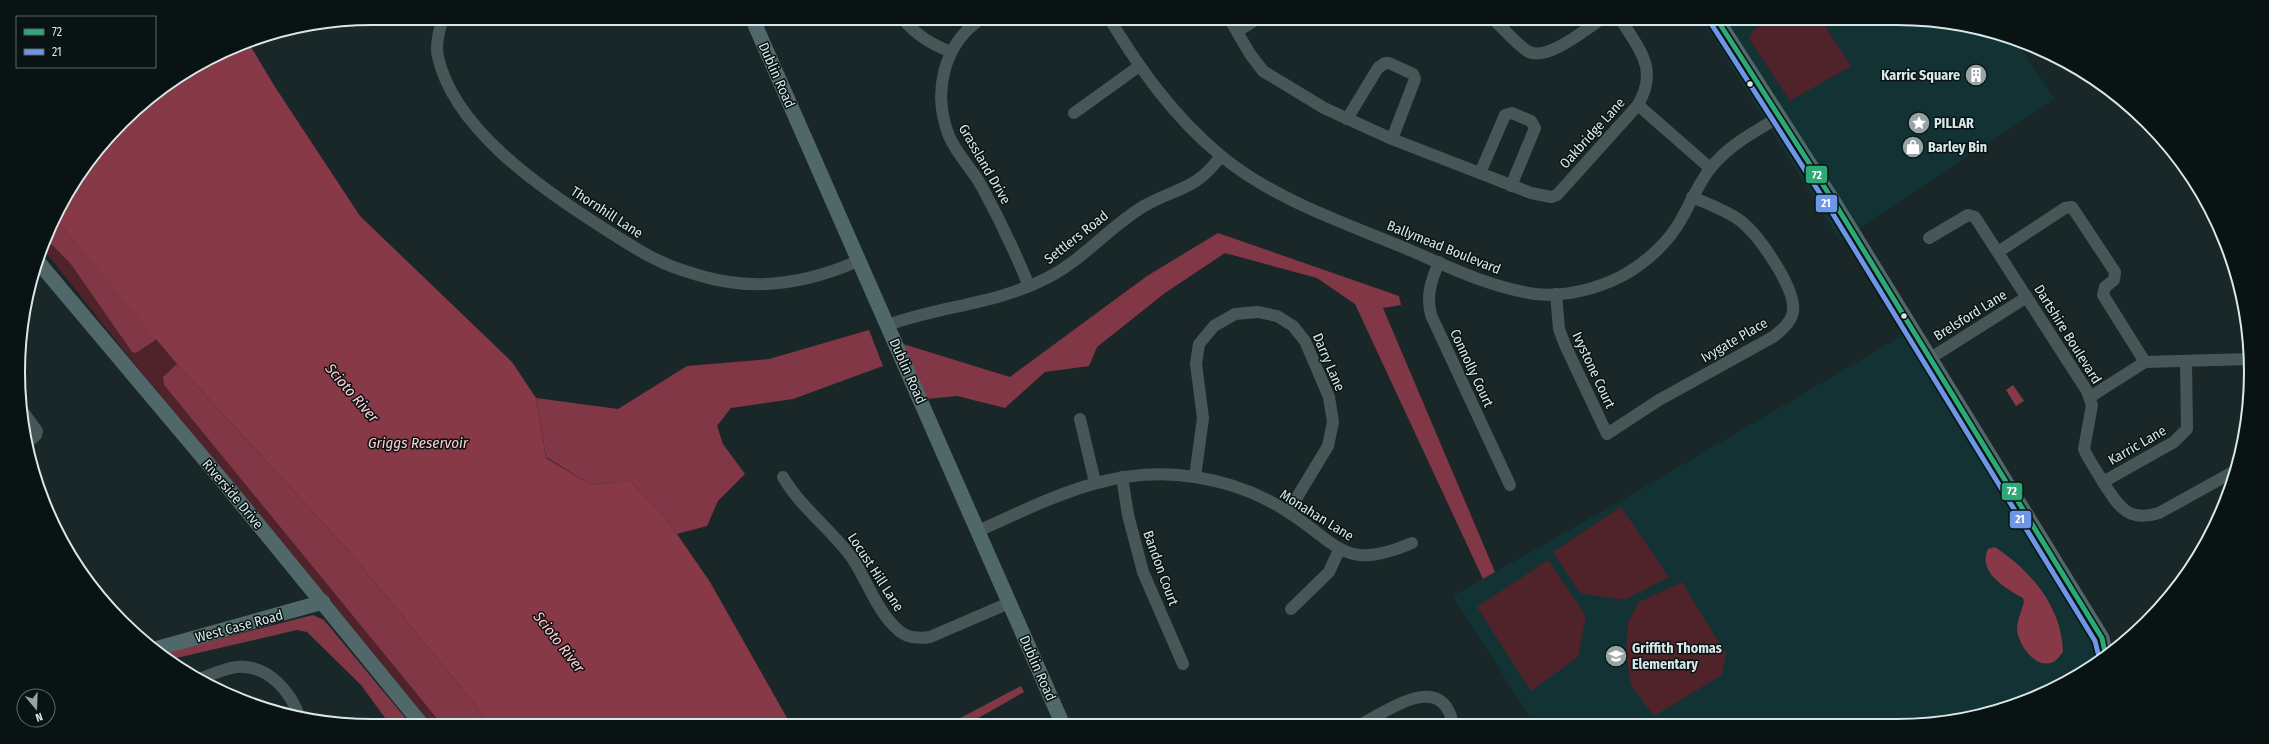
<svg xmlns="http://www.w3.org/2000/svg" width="2269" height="744" font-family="'Fira Sans Condensed',sans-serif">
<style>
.built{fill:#123234}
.green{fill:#50232b}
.forest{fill:#813745}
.water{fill:#883948}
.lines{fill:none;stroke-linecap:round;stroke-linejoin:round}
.minor{stroke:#475758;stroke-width:12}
.major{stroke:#506869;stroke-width:15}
.bus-1-casing{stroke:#091313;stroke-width:8}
.bus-2-casing{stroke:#091313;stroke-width:8}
.bus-1{stroke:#2da978;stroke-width:5}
.bus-2{stroke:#6d97e6;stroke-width:5}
.bus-dot{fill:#d8e7e7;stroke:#091313;stroke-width:1.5}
.labels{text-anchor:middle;stroke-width:3;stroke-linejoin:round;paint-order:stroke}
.street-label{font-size:14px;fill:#d8e7e7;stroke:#091313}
.poi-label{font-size:14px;font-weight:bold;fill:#d8e7e7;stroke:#091313;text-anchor:start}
.water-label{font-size:15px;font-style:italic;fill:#ffcbd0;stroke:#091313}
.rim{fill:none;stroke:#d8e7e7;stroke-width:2}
.line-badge{stroke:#091313;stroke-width:1.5}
.badge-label{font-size:11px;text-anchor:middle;font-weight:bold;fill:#fff}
</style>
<rect width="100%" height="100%" fill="#1a2728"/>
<!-- built -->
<g class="built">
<polygon points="1701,18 1897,18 1966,25 2016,40 2055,99 1840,241"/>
<polygon points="1915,328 2112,648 2053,690 1943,723 1534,724 1453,596 1636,492"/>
</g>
<!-- green -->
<g class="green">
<polygon points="1772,18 1820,18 1851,66 1790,101 1750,40 1750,35 1754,30"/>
<polygon points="47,240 70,263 132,352 136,353 157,339 177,364 163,377 164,385 443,726 433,726 129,357 44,250"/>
<polygon points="1621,507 1669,577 1624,600 1580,593 1553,552"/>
<polygon points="1548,560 1586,616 1578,657 1531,691 1477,607"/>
<polygon points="1682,582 1726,654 1722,675 1654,716 1631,685 1626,653 1628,622 1639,602"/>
</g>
<!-- forest -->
<g class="forest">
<polygon points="54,217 157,339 136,353 132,352 70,263 47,240"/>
<polygon points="1218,233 1399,296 1401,305 1383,308 1495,572 1483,579 1355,304 1317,278 1225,253 1165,293 1097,347 1089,366 1045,372 1005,408 957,396 926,399 903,344 1010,377 1147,276"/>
<polygon points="869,330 883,366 793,399 731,408 717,426 723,444 745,474 718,501 707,526 677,534 666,518 630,481 591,485 546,457 536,398 618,409 687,366 769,359"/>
<polygon points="177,364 349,551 473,702 489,726 443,726 164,385 163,377"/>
<polygon points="313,615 324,620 412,726 391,726 361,685 307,632 297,630 168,660 160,654"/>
<polygon points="1021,686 1024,692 966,725 947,725"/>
</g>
<!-- water -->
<g class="water">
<polygon points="248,42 275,87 360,216 512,362 536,398 546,458 591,485 630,481 666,518 710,582 791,725 489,726 473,702 349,551 177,364 54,217 91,156 138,106 237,45"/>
<polygon points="2013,385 2024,401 2016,406 2006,390"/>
<path d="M1995,547c36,24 67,60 68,105 -3,3 -5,7 -8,9 -18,11 -37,-16 -38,-32 0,-9 5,-19 7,-27l-1,-4c-17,-9 -46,-26 -35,-49z"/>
</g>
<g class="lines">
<!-- minor -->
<g class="minor">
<path d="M443,18c-4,12 -8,26 -5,39 16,71 101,130 159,167 27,17 54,36 85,46 15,5 31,10 47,12 45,7 88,-3 129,-21"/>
<path d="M902,18c14,17 29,26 49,34"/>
<path d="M982,18c-39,26 -50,75 -33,118 8,19 24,34 33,51 18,33 33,65 47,99"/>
<path d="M1109,18c31,51 64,98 111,137 53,44 122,67 185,93 42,18 85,40 131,46 29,3 61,-5 86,-18 24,-13 47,-34 60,-58 9,-16 16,-33 27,-48 18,-24 45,-38 70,-53"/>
<path d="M1229,18l21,36 13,17 61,37 68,31 139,54 20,4 6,-2 81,-90c21,-37 1,-55 -18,-87"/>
<path d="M1492,18c10,9 26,28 37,34 19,9 57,-23 74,-34"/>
<polyline points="1238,31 1259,18"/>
<polyline points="1638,105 1710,168"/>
<polyline points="1074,113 1138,67"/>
<polyline points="1347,119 1378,68 1385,63 1389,63 1413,74 1415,79 1392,139"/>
<polyline points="1480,173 1505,115 1512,113 1531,121 1535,128 1511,186"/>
<path d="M1929,238l39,-23 7,2 112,174 5,14 -8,44c5,12 13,22 19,33 15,23 24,41 56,31l74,-41"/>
<polyline points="1998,252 2065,208 2072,207 2115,272 2114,280 2105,287 2103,295 2145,362"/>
<path d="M1439,262c-8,19 -13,33 -8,53l79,170"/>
<path d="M1556,294l3,35 6,16 42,89 52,-34 114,-63c8,-6 19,-15 20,-26 3,-23 -34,-75 -51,-89 -14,-11 -34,-18 -50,-25"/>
<path d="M888,325c52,-19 109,-21 159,-47 36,-18 62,-51 97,-72 34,-19 51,-15 77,-50"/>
<polyline points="1929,359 2027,297"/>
<polyline points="2090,397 2145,362 2250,359"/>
<polyline points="21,409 37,431 36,435 27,443"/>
<polyline points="1080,419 1095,482"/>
<path d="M783,477c18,31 48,52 69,81 15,22 24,51 44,70 9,10 22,11 34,9l79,-34"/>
<polyline points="1122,477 1128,515 1143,572 1183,664"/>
<polyline points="1195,477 1203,418 1196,364 1199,344 1214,326 1235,314 1258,312 1277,316 1293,326 1305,341 1329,397 1333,422 1328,446 1288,512"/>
<polyline points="2103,482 2174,442 2187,429 2186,362"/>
<path d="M978,531c72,-32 135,-67 217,-54 32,5 66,17 93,35 52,33 56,60 124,31"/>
<polyline points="1291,609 1329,572 1339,550"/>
<path d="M199,679c12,-4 26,-11 38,-12 31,-3 54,25 63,51"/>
<polyline points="1362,724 1376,716"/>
<path d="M1380,724l-4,-8c26,-14 67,-39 77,8"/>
</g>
<!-- major -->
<g class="major">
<polyline points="752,18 1063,725"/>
<polyline points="1716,18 1834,202 2102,638 2105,652"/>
<polyline points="40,264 226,485 423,726"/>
<polyline points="155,649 323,602"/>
</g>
<!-- bus-1 casing -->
<g class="bus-1-casing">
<polyline id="bus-1" points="1716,18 1834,202 2102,638 2105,652"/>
</g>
<!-- bus-2 casing -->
<g class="bus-2-casing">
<polyline id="bus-2" points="1710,22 1828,206 2095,641 2098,653"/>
</g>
<!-- bus-1 -->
<use href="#bus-1" class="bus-1"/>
<!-- bus-2 -->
<use href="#bus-2" class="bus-2"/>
</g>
<!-- icons -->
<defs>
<g id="building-disc" transform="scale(1.15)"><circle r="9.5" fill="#96a4a4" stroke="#091313"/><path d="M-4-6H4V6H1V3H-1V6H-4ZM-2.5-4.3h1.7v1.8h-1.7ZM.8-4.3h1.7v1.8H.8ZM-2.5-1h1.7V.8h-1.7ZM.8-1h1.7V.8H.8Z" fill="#fff"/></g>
<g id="sight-disc" transform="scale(1.15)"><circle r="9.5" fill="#96a4a4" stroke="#091313"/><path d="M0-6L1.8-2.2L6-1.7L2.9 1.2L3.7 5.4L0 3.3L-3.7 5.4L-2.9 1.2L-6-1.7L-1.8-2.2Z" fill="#fff"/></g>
<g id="shop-disc" transform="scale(1.15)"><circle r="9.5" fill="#96a4a4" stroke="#091313"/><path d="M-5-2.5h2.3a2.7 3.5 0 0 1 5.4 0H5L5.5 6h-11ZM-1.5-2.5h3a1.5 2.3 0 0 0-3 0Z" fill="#fff"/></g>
<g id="school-disc" transform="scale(1.15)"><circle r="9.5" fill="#96a4a4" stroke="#091313"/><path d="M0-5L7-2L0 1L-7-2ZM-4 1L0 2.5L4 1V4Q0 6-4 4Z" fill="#fff"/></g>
</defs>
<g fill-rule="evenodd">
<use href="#building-disc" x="1976" y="75"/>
<use href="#sight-disc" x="1919" y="123"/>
<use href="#shop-disc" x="1913" y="147"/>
<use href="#school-disc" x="1616" y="656"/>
</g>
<!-- markers -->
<g class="bus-dot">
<circle cx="1750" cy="84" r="3.5"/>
<circle cx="1904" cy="316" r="3.5"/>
</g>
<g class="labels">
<!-- street labels -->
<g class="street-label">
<text transform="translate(777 75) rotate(66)" y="5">Dublin Road</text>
<text transform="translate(1592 133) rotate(-48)" y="5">Oakbridge Lane</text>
<text transform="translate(985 164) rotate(60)" y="5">Grassland Drive</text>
<text transform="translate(607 212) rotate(33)" y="5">Thornhill Lane</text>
<text transform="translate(1076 237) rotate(-38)" y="5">Settlers Road</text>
<text transform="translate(1444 247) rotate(22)" y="5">Ballymead Boulevard</text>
<text transform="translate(1970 315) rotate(-32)" y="5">Brelsford Lane</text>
<text transform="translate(2068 334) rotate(58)" y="5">Dartshire Boulevard</text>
<text transform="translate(1734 340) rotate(-30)" y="5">Ivygate Place</text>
<text transform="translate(1329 362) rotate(67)" y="5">Darry Lane</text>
<text transform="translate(1472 368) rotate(65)" y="5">Connolly Court</text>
<text transform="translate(1594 370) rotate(65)" y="5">Ivystone Court</text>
<text transform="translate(908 371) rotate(66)" y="5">Dublin Road</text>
<text transform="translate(2137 445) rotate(-30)" y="5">Karric Lane</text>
<text transform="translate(233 494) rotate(50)" y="5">Riverside Drive</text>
<text transform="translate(1317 515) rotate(32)" y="5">Monahan Lane</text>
<text transform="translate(1161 568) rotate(70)" y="5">Bandon Court</text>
<text transform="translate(876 572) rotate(57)" y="5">Locust Hill Lane</text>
<text transform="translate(239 626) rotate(-15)" y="5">West Case Road</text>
<text transform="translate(1038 668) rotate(66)" y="5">Dublin Road</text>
</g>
<!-- poi labels -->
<g class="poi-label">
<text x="1960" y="80" text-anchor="end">Karric Square</text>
<text x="1934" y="128">PILLAR</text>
<text x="1928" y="152">Barley Bin</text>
<text x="1632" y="653">Griffith Thomas<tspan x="1632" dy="16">Elementary</tspan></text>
</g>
<!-- water labels -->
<g class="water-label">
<text transform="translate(352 393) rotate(49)" y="5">Scioto River</text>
<text x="418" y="448">Griggs Reservoir</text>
<text transform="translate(559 642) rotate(52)" y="5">Scioto River</text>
</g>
</g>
<!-- crop -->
<path d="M0 0H2269V744H0ZM372 25H1897A347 347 0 0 1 2244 372V372A347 347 0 0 1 1897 719H372A347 347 0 0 1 25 372V372A347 347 0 0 1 372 25Z" fill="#091313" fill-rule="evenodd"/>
<path class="rim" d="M372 25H1897A347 347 0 0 1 2244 372V372A347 347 0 0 1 1897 719H372A347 347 0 0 1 25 372V372A347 347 0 0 1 372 25Z"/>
<g class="line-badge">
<rect x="1805" y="165" width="23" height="19" rx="4" fill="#2da978"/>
<rect x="1815" y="194" width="23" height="19" rx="4" fill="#6d97e6"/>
<rect x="2001" y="482" width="22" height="19" rx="4" fill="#2da978"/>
<rect x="2009" y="510" width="23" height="19" rx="4" fill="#6d97e6"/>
</g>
<g class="badge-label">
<text x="1817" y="179">72</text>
<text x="1826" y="207">21</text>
<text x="2012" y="495">72</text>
<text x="2020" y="523">21</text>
</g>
<!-- legend -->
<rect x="16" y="16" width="140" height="52" fill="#091313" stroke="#5c6868"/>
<rect x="24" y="29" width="20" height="6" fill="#2da978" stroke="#5c6868"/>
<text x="52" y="36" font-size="12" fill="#d8e7e7">72</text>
<rect x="24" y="49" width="20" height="6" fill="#6d97e6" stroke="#5c6868"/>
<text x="52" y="56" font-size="12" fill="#d8e7e7">21</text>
<!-- north arrow -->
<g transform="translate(36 708) rotate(161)"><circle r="19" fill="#091313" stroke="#5c6868"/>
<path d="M0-3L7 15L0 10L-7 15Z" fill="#96a4a4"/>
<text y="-6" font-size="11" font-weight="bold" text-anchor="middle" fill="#d8e7e7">N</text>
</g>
</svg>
